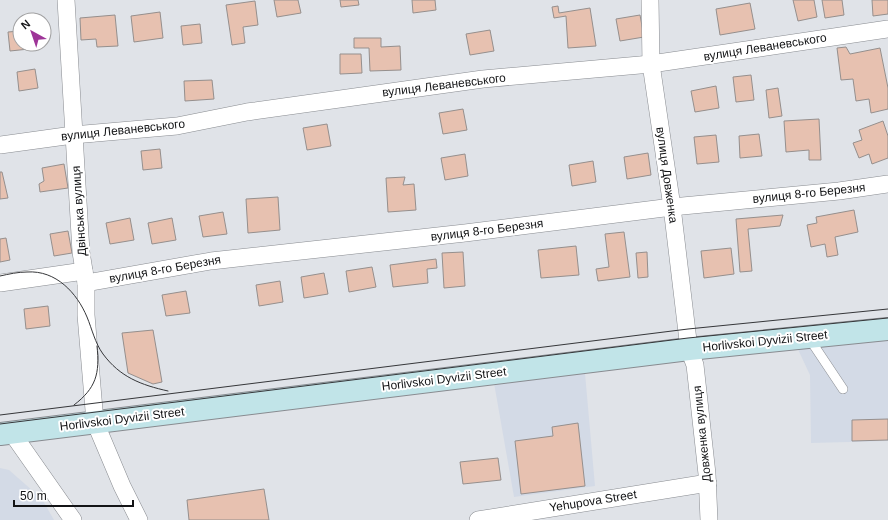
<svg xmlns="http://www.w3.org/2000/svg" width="888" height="520" font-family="Arial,sans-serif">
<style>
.built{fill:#d3dae6}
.building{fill:#e7c1b0;stroke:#958f8d}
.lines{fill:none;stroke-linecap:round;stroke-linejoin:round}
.service-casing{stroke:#888b90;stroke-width:10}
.minor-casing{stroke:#888b90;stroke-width:18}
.secondary-casing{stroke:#888b90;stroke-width:24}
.service{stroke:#fff;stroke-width:9}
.minor{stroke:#fff;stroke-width:17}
.secondary{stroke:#c1e4e8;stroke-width:22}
.tram{stroke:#353639;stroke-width:1}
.labels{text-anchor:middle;stroke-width:4;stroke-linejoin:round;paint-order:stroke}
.street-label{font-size:12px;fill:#131416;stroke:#fff}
</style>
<rect width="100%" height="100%" fill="#e0e3e8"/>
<!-- built -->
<g class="built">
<polygon points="888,335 888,441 811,443 810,375 795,343"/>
<polygon points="585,373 595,486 514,497 494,383"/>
<polygon points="0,468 9,470 42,499 54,520 0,520"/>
</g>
<!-- building -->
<g class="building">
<polygon points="274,0 298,0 301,13 277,17"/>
<polygon points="340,0 358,0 359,5 341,7"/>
<polygon points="412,0 435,0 436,10 413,13"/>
<polygon points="793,0 814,0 817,17 798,21"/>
<polygon points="822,0 842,0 844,15 825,18"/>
<polygon points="872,0 888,0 888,14 873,16"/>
<polygon points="255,1 258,25 243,27 245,43 232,45 226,5"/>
<polygon points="750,3 755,29 720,35 716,9"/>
<polygon points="558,6 559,13 590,8 596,46 568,48 566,16 554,18 552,7"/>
<polygon points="160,12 163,38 134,42 131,16"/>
<polygon points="115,15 118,46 97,47 96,39 81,40 80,18"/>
<polygon points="640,15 644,37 620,41 616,19"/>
<polygon points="200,24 202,43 183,45 181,26"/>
<polygon points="490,30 494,51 470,55 466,34"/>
<polygon points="20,31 20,44 29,44 29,49 10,51 8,32"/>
<polygon points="354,38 381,38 381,47 400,46 401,70 370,71 369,48 354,48"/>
<polygon points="846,47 850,54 880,48 888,88 888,109 871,113 869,99 856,101 853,79 841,80 837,48"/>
<polygon points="340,54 361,54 362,73 340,74"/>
<polygon points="35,69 38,88 19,91 17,72"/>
<polygon points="751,75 754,100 736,102 733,77"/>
<polygon points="212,80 214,99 185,101 184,81"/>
<polygon points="716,86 719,108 695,112 691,91"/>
<polygon points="778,88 782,116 769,118 766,90"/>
<polygon points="463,109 467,130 443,134 439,113"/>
<polygon points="819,119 821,160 809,160 809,150 786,152 784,121"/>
<polygon points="883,121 888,136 888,158 872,164 869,154 859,158 853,143 862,140 859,130"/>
<polygon points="327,124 331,146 307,150 303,128"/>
<polygon points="759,134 762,156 740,158 739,136"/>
<polygon points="716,135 719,162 697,164 694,137"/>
<polygon points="160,149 162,168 143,170 141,151"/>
<polygon points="648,153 651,175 627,179 624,157"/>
<polygon points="465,154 468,176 445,180 441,158"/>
<polygon points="593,161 596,182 572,186 569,165"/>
<polygon points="64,164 68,188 40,192 39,184 44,181 42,168"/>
<polygon points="0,172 2,172 8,198 0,199"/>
<polygon points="405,177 403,185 414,184 416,210 388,212 386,178"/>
<polygon points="278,197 280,230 248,233 246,199"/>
<polygon points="854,210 858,232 835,237 838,255 827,257 825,244 811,247 807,225 817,223 816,217"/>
<polygon points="223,212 227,234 203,237 199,216"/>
<polygon points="783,215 780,226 748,229 752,271 740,272 736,219"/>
<polygon points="130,218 134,240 110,244 106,223"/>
<polygon points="172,218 176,240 152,244 148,223"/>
<polygon points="68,231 72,253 54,256 50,234"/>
<polygon points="624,232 630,277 598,281 596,269 609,267 605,234"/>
<polygon points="6,238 10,260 0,262 0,239"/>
<polygon points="576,246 579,275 541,278 538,250"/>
<polygon points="731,248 734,274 704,278 701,251"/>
<polygon points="463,252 465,286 444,288 442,253"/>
<polygon points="647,252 648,277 638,278 636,253"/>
<polygon points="436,259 437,268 427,269 428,283 393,287 390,265"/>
<polygon points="372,267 376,287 349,292 346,271"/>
<polygon points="324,273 328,294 304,298 301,277"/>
<polygon points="280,281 283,302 259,306 256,285"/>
<polygon points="186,291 190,313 166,316 162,295"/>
<polygon points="48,306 50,326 26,329 24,309"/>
<polygon points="153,330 162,382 153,384 128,373 122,333"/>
<polygon points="888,419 888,440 852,441 852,420"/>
<polygon points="578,423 585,486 521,494 515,441 553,436 552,427"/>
<polygon points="498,458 501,480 463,484 460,462"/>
<polygon points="264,489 269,520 189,520 187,500"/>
</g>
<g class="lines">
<!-- service casing -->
<g class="service-casing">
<polyline id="service" points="809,338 843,389"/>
</g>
<!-- minor casing -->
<g class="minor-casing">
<g id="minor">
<polyline points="66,0 81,252 86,283 86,315 95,422 122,486 139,520"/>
<polyline points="650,0 651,64 672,207 689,349 695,365 707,474 709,520"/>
<polyline points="0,145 73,135 177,126 247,112 483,79 651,64 888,29"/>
<polyline points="0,283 84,271"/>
<polyline points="86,283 211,261 465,233 672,207 839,191 888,184"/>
<polyline points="12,433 73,520"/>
<polyline points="478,520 708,483"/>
</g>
</g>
<!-- secondary casing -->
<g class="secondary-casing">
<polyline id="secondary" points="0,434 689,349 888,329"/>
</g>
<!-- service -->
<use href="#service" class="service"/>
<!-- minor -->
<use href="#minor" class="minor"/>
<!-- secondary -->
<use href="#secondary" class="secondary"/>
<!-- tram -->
<g class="tram">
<path d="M0,276c9,-2 18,-4 27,-4 29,-2 50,21 60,45 5,12 8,26 16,37 17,23 38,31 65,37"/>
<path d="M74,405c22,-17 26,-31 23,-59"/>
<polyline points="0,415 688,329 888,309"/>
<polyline points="0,424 688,338 888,318"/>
</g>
</g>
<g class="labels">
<!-- street labels -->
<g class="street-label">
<text transform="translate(765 47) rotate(-9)" y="4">вулиця Леваневського</text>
<text transform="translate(444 85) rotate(-7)" y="4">вулиця Леваневського</text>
<text transform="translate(123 130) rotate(-6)" y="4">вулиця Леваневського</text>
<text transform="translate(667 175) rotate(82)" y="4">вулиця Довженка</text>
<text transform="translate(809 193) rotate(-6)" y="4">вулиця 8-го Березня</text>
<text transform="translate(79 211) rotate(-94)" y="4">Двінська вулиця</text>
<text transform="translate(487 230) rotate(-7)" y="4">вулиця 8-го Березня</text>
<text transform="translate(165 269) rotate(-10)" y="4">вулиця 8-го Березня</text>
<text transform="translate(765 341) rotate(-6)" y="4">Horlivskoi Dyvizii Street</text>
<text transform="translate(444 379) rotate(-7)" y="4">Horlivskoi Dyvizii Street</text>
<text transform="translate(122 419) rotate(-7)" y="4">Horlivskoi Dyvizii Street</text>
<text transform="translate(702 434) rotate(-96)" y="4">Довженка вулиця</text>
<text transform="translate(593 501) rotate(-9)" y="4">Yehupova Street</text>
</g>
</g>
<!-- north arrow -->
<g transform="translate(32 32) rotate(320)"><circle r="19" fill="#ffffff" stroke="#a1a1a2"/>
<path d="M0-3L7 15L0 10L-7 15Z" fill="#9e3598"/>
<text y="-6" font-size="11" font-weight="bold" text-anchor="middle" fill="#131416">N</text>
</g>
<!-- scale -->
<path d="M14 500v6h119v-6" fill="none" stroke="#131416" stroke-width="2"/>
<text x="20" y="500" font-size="12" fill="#131416" stroke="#ffffff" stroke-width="3" paint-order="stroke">50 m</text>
</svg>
